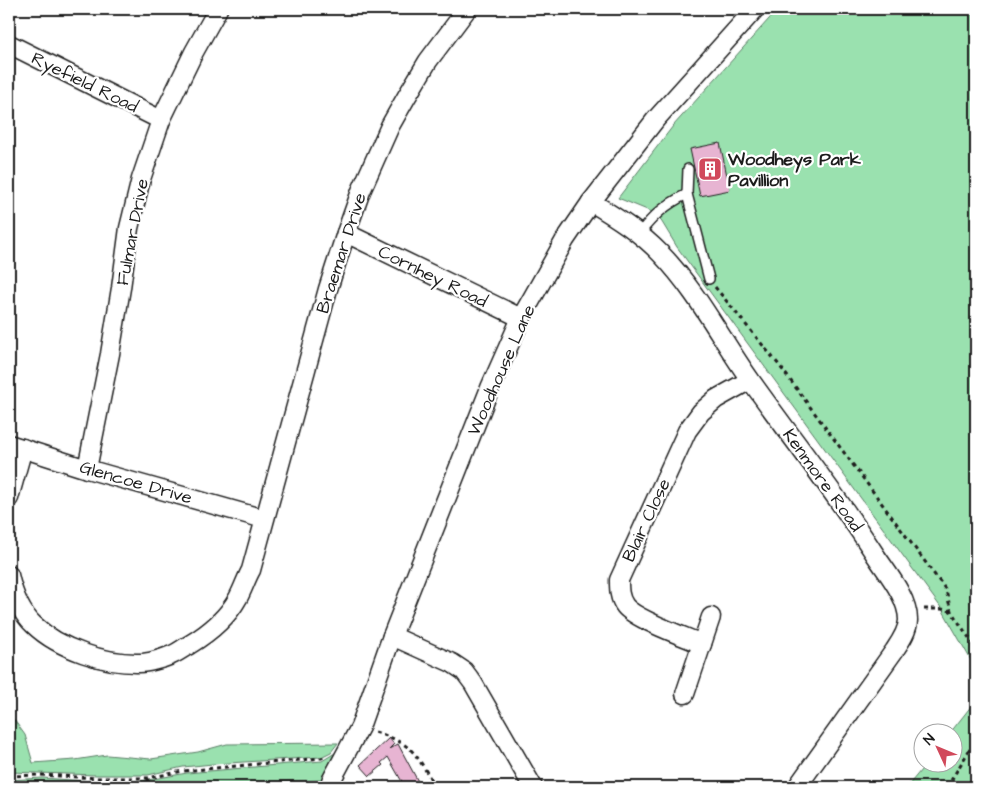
<svg xmlns="http://www.w3.org/2000/svg" width="985" height="796" font-family="'Architects Daughter',sans-serif">
<style>
.green{fill:#9ae1af;stroke:#5b7e66}
.building{fill:#e7b4d2;stroke:#1c1c1c}
.lines{fill:none;stroke-linecap:round;stroke-linejoin:round}
.lane-casing{stroke:#1c1c1c;stroke-width:12}
.street-casing{stroke:#1c1c1c;stroke-width:21}
.path{stroke:#1c1c1c;stroke-width:3;stroke-dasharray:4 4;stroke-linecap:butt}
.lane{stroke:#fff;stroke-width:9}
.street{stroke:#fff;stroke-width:18}
.labels{text-anchor:middle;stroke-width:4.5;stroke-linejoin:round;paint-order:stroke}
.street-label{font-size:18px;fill:#1c1c1c;stroke:#fff}
.poi-label{font-size:18px;font-weight:bold;fill:#1c1c1c;stroke:#fff;text-anchor:start}
</style>
<rect width="100%" height="100%" fill="#fff"/>
<filter id="ink" filterUnits="userSpaceOnUse"><feTurbulence type="fractalNoise" baseFrequency=".02" numOctaves="2"/><feDisplacementMap in="SourceGraphic" scale="10" xChannelSelector="R" yChannelSelector="G"/><feConvolveMatrix kernelMatrix="1 2 1 2 8 2 1 2 1" color-interpolation-filters="sRGB"/></filter>
<g filter="url(#ink)">
<!-- green -->
<g class="green">
<polygon points="778,9 972,9 976,16 976,669 942,609 677,247 657,214 618,198 673,126"/>
<polygon points="976,700 976,787 907,787 926,764 952,764 952,734 950,733"/>
<polygon points="9,713 25,735 33,763 75,760 107,755 151,759 198,752 227,744 338,743 331,752 321,757 213,764 183,767 148,775 97,775 9,772"/>
<polygon points="340,750 321,780 275,782 244,787 9,787 9,780 43,778 85,781 142,781 187,773 322,761"/>
</g>
<!-- building -->
<g class="building">
<polygon points="720,143 730,190 700,196 690,149"/>
<polygon points="389,738 394,744 389,749 398,744 421,787 405,787 388,757 381,763 383,765 370,776 360,765"/>
</g>
<g class="lines">
<!-- lane casing -->
<g class="lane-casing">
<g id="lane">
<polyline points="688,169 687,194 709,279"/>
<path d="M639,234c15,-19 26,-29 48,-40"/>
</g>
</g>
<!-- street casing -->
<g class="street-casing">
<g id="street">
<polyline points="9,44 161,120"/>
<path d="M591,202c25,15 50,31 70,52 36,37 60,85 90,127 42,59 86,114 125,175 12,18 32,42 32,64 0,11 -8,22 -14,31l-97,136"/>
<polyline points="346,233 521,318"/>
<polyline points="9,444 87,469 264,519"/>
<polyline points="87,469 110,354 121,288 129,228 141,179 161,120 194,52 218,9"/>
<polyline points="9,498 23,448"/>
<path d="M9,575c4,18 12,38 25,50 25,24 72,39 106,38 7,0 22,-4 29,-7 7,-2 14,-8 20,-11 20,-12 38,-27 49,-47 5,-9 8,-19 13,-28l77,-281 18,-56 15,-42 29,-65 17,-30 21,-35 39,-52"/>
<polyline points="392,636 452,663 464,671 473,683 533,787"/>
<path d="M702,644c-17,-7 -67,-25 -77,-38 -6,-8 -6,-17 -6,-26l68,-149 14,-19 15,-13 34,-19"/>
<polyline points="685,694 711,617"/>
<polyline points="331,781 360,727 392,636 490,388 521,318 565,240 591,202 656,119 755,9"/>
</g>
</g>
<!-- path -->
<g class="path">
<polyline points="715,287 779,365 946,590 951,611 976,648"/>
<polyline points="924,609 942,609 951,611"/>
<path d="M375,732c13,4 26,9 36,18 9,9 18,26 24,37"/>
<polyline points="9,776 41,775 97,778 148,778 183,771 321,758 325,757"/>
<polyline points="148,778 148,787"/>
<polyline points="292,787 316,783"/>
<polyline points="947,787 976,739"/>
</g>
<!-- lane -->
<use href="#lane" class="lane"/>
<!-- street -->
<use href="#street" class="street"/>
</g>
</g>
<!-- icons -->
<defs>
<g id="building-square" transform="scale(1.25)"><rect x="-9" y="-9" width="18" height="18" rx="4" fill="#d1495b" stroke="#fff"/><path d="M-4-6H4V6H1V3H-1V6H-4ZM-2.5-4.3h1.7v1.8h-1.7ZM.8-4.3h1.7v1.8H.8ZM-2.5-1h1.7V.8h-1.7ZM.8-1h1.7V.8H.8Z" fill="#fff"/></g>
</defs>
<g fill-rule="evenodd">
<use href="#building-square" x="710" y="169"/>
</g>
<g class="labels">
<!-- street labels -->
<g class="street-label">
<text transform="translate(85 82) rotate(26)" y="6">Ryefield Road</text>
<text transform="translate(132 232) rotate(-79)" y="6">Fulmar Drive</text>
<text transform="translate(341 253) rotate(-72)" y="6">Braemar Drive</text>
<text transform="translate(433 276) rotate(26)" y="6">Cornhey Road</text>
<text transform="translate(501 370) rotate(-66)" y="6">Woodhouse Lane</text>
<text transform="translate(823 480) rotate(54)" y="6">Kenmore Road</text>
<text transform="translate(136 482) rotate(16)" y="6">Glencoe Drive</text>
<text transform="translate(646 520) rotate(-65)" y="6">Blair Close</text>
</g>
<!-- poi labels -->
<g class="poi-label">
<text x="728" y="165">Woodheys Park<tspan x="728" dy="21">Pavillion</tspan></text>
</g>
</g>
<!-- margin -->
<rect width="985" height="796" fill="none" stroke="#fff" stroke-width="30"/>
<rect x="15" y="15" width="955" height="766" fill="none" stroke="#1c1c1c" stroke-width="2" filter="url(#ink)"/>
<!-- north arrow -->
<g transform="translate(938 748) rotate(314)"><circle r="24" fill="#ffffff" stroke="#a4a4a4"/>
<path d="M0-4L9 19L0 12L-9 19Z" fill="#d1495b"/>
<text y="-8" font-size="14" font-weight="bold" text-anchor="middle" fill="#1c1c1c">N</text>
</g>
</svg>
